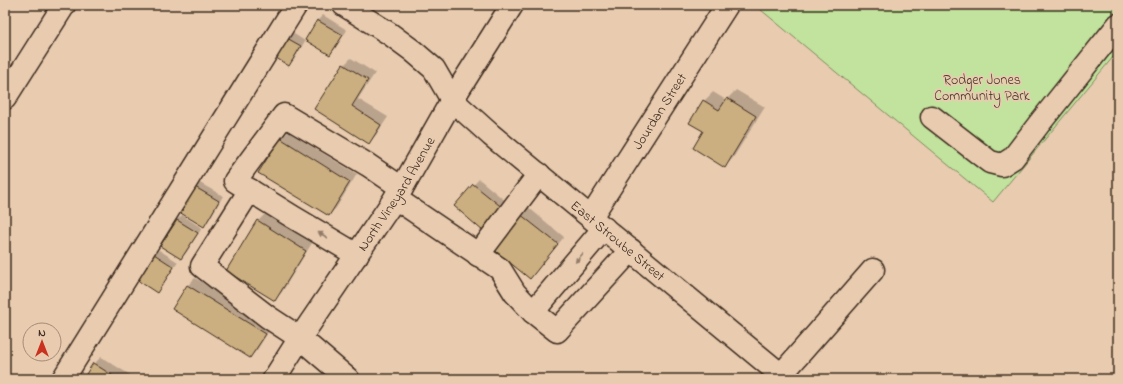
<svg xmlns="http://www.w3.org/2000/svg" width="1123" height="384" font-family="'Indie Flower',sans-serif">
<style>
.green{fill:#c1e39d;stroke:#7e865e}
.shadow{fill:#0003}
.building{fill:#cbaf80;stroke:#3b2a1e}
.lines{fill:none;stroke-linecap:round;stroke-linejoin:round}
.minor-casing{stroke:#3b2a1e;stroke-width:25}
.major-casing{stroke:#3b2a1e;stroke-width:25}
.minor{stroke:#e9ccb0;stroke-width:22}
.major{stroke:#e9ccb0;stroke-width:22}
.oneway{fill:#927b67}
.labels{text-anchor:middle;stroke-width:3.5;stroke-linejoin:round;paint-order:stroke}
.park-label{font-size:14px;fill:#483c2b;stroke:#e9ccb0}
.street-label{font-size:14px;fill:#3b2a1e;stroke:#e9ccb0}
</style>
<rect width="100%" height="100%" fill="#e9ccb0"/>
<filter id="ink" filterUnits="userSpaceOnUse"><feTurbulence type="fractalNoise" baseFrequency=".025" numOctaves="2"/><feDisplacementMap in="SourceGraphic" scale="8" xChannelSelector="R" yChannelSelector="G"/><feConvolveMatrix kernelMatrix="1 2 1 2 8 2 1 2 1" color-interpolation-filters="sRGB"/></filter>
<g filter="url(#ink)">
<!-- green -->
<polygon class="green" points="755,5 1118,5 1118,51 993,202"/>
<!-- shadow -->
<g class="shadow">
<polygon points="323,15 347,30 335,49 330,54 306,40 318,20"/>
<polygon points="291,32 305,41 294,60 289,64 286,37"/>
<polygon points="351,58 375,73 358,99 388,117 376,135 369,143 316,109 344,65"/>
<polygon points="736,90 765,107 733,158 724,167 704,131 704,101 713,92 726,100"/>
<polygon points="288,132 357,174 336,208 329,215 281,139"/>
<polygon points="479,179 508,203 489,226 455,206"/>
<polygon points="200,183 223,196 209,220 204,225 195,188"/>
<polygon points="528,207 564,237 537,270 521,214"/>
<polygon points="265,214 312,243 282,292 275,299 258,221"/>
<polygon points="182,215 202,228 186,253 181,258 162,246 177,220"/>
<polygon points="159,250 178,262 162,286 157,291 154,255"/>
<polygon points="195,278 272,326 257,350 250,357 188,285"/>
<polygon points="101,357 137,379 84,379 94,364"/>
</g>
<!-- building -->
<g class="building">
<polygon points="317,20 343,35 330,55 305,40"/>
<polygon points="285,37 301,46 289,66 273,56"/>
<polygon points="343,64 368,80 352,106 381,125 369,144 314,109"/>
<polygon points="727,98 756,116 725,168 693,148 703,131 689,123 703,100 719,110"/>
<polygon points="280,138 350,182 329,216 258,173"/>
<polygon points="473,184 504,209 484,232 454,206"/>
<polygon points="195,187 219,201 204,227 179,212"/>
<polygon points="520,214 558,244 530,279 492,248"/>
<polygon points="177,220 198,233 181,259 160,246"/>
<polygon points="257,220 306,251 275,301 226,271"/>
<polygon points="154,254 174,267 157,293 137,280"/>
<polygon points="187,285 266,334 250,358 172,309"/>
<polygon points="93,363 118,379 83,379"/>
</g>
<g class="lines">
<!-- minor casing -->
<g class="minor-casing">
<g id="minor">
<path id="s1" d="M344,5l46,29 23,17 21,18 18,31 39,35 295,244"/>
<polyline points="5,98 64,5"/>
<polyline points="932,117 990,162 1002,165 1013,158 1039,124 1118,25"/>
<polyline points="250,190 202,266 268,317 300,338 348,379"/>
<polyline points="395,198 500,269 515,293 533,312 557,331 631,250"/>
<path id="s2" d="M591,217l136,-212"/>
<polyline points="357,255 293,217 235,181 284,115 368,165 402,188"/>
<polyline points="478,255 539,174"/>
<polyline points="533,312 604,228"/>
<polyline points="781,375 873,270"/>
<polyline points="63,379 296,5"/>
</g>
</g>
<!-- major casing -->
<g class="major-casing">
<g id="major">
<path id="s3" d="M274,379l26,-41 102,-150 50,-88 60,-95"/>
</g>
</g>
<!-- minor -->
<use href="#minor" class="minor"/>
<!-- major -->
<use href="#major" class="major"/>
</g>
<!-- one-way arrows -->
<defs><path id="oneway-solid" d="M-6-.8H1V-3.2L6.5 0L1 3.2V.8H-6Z"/></defs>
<g class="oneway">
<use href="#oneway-solid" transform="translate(323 235) rotate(-150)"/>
<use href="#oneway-solid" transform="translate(579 258) rotate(130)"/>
</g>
</g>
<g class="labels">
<!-- park labels -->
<g class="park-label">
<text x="982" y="84">Rodger Jones<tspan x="982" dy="16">Community Park</tspan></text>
</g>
<!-- street labels -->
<g class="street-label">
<text dy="5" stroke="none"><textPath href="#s2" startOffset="126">Jourdan Street</textPath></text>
<text dy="5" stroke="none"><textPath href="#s3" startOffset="222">North Vineyard Avenue</textPath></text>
<text dy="5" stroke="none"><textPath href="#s1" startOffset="364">East Stroube Street</textPath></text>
</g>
</g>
<!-- margin -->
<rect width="1123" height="384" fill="none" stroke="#e9ccb0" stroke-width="20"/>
<rect x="10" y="10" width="1103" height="364" fill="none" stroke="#3b2a1e" stroke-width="1.5" filter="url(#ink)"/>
<!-- north arrow -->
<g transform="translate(42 342)"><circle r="19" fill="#e9ccb0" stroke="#a38b76"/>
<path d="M0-3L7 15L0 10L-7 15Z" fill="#c8321e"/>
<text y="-6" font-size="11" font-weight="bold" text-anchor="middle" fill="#3b2a1e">N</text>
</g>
</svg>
